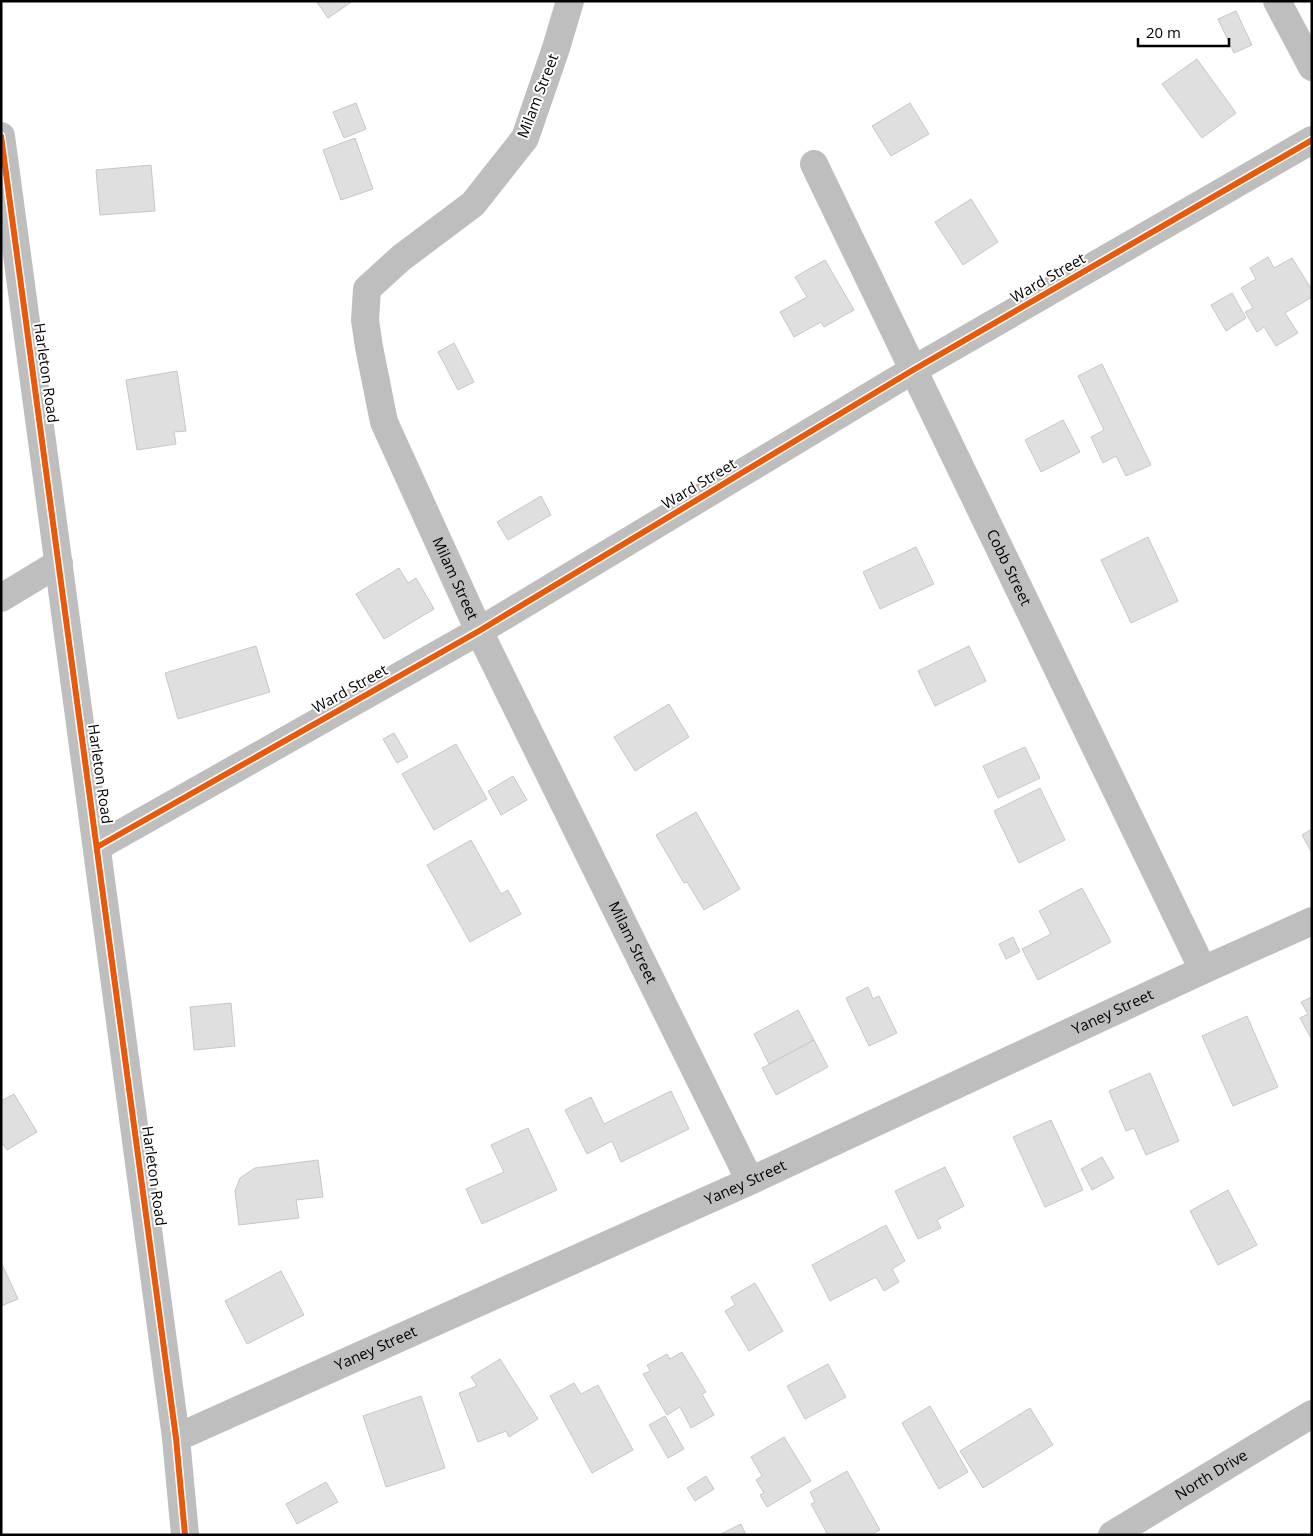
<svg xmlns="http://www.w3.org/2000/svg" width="1313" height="1536" font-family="'Open Sans',sans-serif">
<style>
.building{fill:#dfdfdf;stroke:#c7c7c7}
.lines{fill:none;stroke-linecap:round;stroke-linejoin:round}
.street{stroke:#bebebe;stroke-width:28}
.cycleway-casing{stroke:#fff;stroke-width:9}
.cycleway{stroke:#e8590c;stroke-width:6}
.labels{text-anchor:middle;stroke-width:4;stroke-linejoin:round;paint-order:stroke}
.street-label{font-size:15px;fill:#000;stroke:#fff}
</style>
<rect width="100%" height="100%" fill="#fff"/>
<!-- building -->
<g class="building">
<polygon points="316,1 353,1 328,18"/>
<polygon points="1236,11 1252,45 1234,53 1218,19"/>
<polygon points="1197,59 1236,113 1202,138 1162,84"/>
<polygon points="356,103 366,129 344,138 333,112"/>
<polygon points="910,103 929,134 891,156 872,126"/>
<polygon points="355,138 373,189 341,200 323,150"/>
<polygon points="151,165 155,211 100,215 96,170"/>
<polygon points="971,199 998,242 963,265 935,222"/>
<polygon points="1268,257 1274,268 1292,258 1312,290 1312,297 1285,313 1298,333 1276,346 1264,327 1257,332 1245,312 1253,308 1241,288 1256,279 1250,268"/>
<polygon points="825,260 854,310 824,327 821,322 794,337 780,312 807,297 795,277"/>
<polygon points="1232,293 1246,318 1226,331 1211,305"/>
<polygon points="454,343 474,382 458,390 438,352"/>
<polygon points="1102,364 1151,465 1126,476 1116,456 1103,463 1091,437 1104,430 1078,376"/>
<polygon points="177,371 186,431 174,432 176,444 137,450 126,380"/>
<polygon points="1063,420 1080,452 1041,472 1025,440"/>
<polygon points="541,496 551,515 508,540 497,522"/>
<polygon points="1148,537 1178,601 1131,623 1101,560"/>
<polygon points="916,547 934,584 880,609 863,572"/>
<polygon points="399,568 408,583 416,578 434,609 384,639 356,594"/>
<polygon points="256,646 270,692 178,719 165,673"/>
<polygon points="969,646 986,681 935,706 918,671"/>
<polygon points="669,704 689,737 635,771 614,737"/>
<polygon points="394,733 408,757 397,763 383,739"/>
<polygon points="456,744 487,799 434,830 402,774"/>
<polygon points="1025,747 1040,778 998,798 983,766"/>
<polygon points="513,776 527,800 501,815 488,791"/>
<polygon points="1040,788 1065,840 1019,863 994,811"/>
<polygon points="696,812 740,889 704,910 687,882 684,883 656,835"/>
<polygon points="1312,829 1312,853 1302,835"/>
<polygon points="471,840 501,894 508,890 521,914 470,942 427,865"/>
<polygon points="1082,888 1111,942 1038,980 1022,949 1051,934 1039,911"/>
<polygon points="1013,937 1020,952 1006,959 999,944"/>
<polygon points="868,987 873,999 879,996 897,1033 869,1046 846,998"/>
<polygon points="1312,997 1312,1040 1300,1018 1308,1014 1301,1002"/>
<polygon points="231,1003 235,1046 194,1050 190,1007"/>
<polygon points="798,1010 814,1040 769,1064 754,1034"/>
<polygon points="1247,1016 1278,1087 1233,1106 1202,1036"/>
<polygon points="814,1040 828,1067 776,1095 762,1068"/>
<polygon points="1150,1073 1179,1141 1146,1155 1134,1128 1126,1131 1109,1091"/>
<polygon points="671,1091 689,1129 621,1162 612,1141 587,1154 565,1110 591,1097 604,1124"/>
<polygon points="14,1094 37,1132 7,1150 3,1144 1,1145 1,1101"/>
<polygon points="1051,1120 1083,1190 1045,1207 1013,1137"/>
<polygon points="528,1128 557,1190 482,1224 466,1189 504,1172 491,1145"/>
<polygon points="1102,1157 1114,1178 1092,1190 1081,1169"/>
<polygon points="318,1160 323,1197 296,1200 299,1218 239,1225 235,1191 240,1178 255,1168"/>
<polygon points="945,1167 964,1206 937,1220 941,1228 918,1239 895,1191"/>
<polygon points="1228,1190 1257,1245 1218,1265 1190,1211"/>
<polygon points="886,1225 905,1261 892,1269 899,1282 884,1291 876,1277 830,1301 812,1265"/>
<polygon points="1,1262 18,1299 1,1306"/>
<polygon points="281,1271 304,1315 247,1344 225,1301"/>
<polygon points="755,1283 783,1331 749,1351 725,1311 735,1305 731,1297"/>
<polygon points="682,1352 706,1392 702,1394 714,1415 691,1428 680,1407 667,1415 643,1374 650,1371 647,1365 667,1354 670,1359"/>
<polygon points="500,1359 538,1419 509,1437 506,1431 478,1442 459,1393 477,1386 471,1377"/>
<polygon points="828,1364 846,1397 805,1419 787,1386"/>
<polygon points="574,1383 581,1394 598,1385 633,1450 592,1473 550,1396"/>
<polygon points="421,1396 445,1468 386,1487 363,1416"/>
<polygon points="930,1406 968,1472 939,1489 902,1423"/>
<polygon points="1030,1408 1053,1445 983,1488 960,1451"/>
<polygon points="665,1416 684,1449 668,1458 649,1425"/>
<polygon points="784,1437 811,1481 767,1507 760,1495 764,1493 756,1480 762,1476 751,1457"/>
<polygon points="847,1471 880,1530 870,1535 828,1535 811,1504 815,1502 810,1492"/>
<polygon points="706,1476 714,1489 695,1501 687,1488"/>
<polygon points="326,1482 338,1502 297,1524 286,1504"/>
<polygon points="741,1524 746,1535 719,1535"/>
</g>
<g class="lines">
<!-- street -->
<g class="street">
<path id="s1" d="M570,1l-14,47 -31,90 -52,66 -72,54 -34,31 -2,31 4,27 15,75 95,209 271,550"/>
<polyline points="1277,1 1312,67"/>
<polyline points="1,136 176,1438 185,1535"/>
<path id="s2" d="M814,164l389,806"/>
<polyline points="1,598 59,563"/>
<polyline points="97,847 479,631 913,370 1312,140"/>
<path id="s3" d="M176,1438l574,-257 453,-211 109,-49"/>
<path id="s4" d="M1112,1535l200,-121"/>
</g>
<!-- cycleway casing -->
<g class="cycleway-casing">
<g id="cycleway">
<polyline points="1,136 176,1438 185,1535"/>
<polyline points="97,847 479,631 913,370 1312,140"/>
</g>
</g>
<!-- cycleway -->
<use href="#cycleway" class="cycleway"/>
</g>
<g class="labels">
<!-- street labels -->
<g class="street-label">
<text transform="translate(538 96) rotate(-69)" y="5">Milam Street</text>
<text transform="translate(1048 278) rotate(-30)" y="5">Ward Street</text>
<text transform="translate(46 373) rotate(82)" y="5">Harleton Road</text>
<text transform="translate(699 484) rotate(-31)" y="5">Ward Street</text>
<text dy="5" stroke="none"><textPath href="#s2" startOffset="448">Cobb Street</textPath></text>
<text dy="5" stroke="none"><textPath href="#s1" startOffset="671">Milam Street</textPath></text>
<text transform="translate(350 689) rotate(-29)" y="5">Ward Street</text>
<text transform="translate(100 774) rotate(82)" y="5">Harleton Road</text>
<text dy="5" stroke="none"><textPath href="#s1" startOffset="1076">Milam Street</textPath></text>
<text dy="5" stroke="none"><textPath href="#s3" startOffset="1029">Yaney Street</textPath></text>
<text transform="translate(154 1176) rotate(82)" y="5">Harleton Road</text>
<text dy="5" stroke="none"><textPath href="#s3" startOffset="624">Yaney Street</textPath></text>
<text dy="5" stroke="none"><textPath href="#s3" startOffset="219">Yaney Street</textPath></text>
<text dy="5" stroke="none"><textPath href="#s4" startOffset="116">North Drive</textPath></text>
</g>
</g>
<!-- border -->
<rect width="1313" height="1536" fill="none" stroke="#000000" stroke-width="5"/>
<!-- scale -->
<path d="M1138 38v8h91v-8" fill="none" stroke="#000000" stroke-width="2.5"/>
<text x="1146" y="38" font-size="15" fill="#000000" stroke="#ffffff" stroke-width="4" paint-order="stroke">20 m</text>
</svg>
